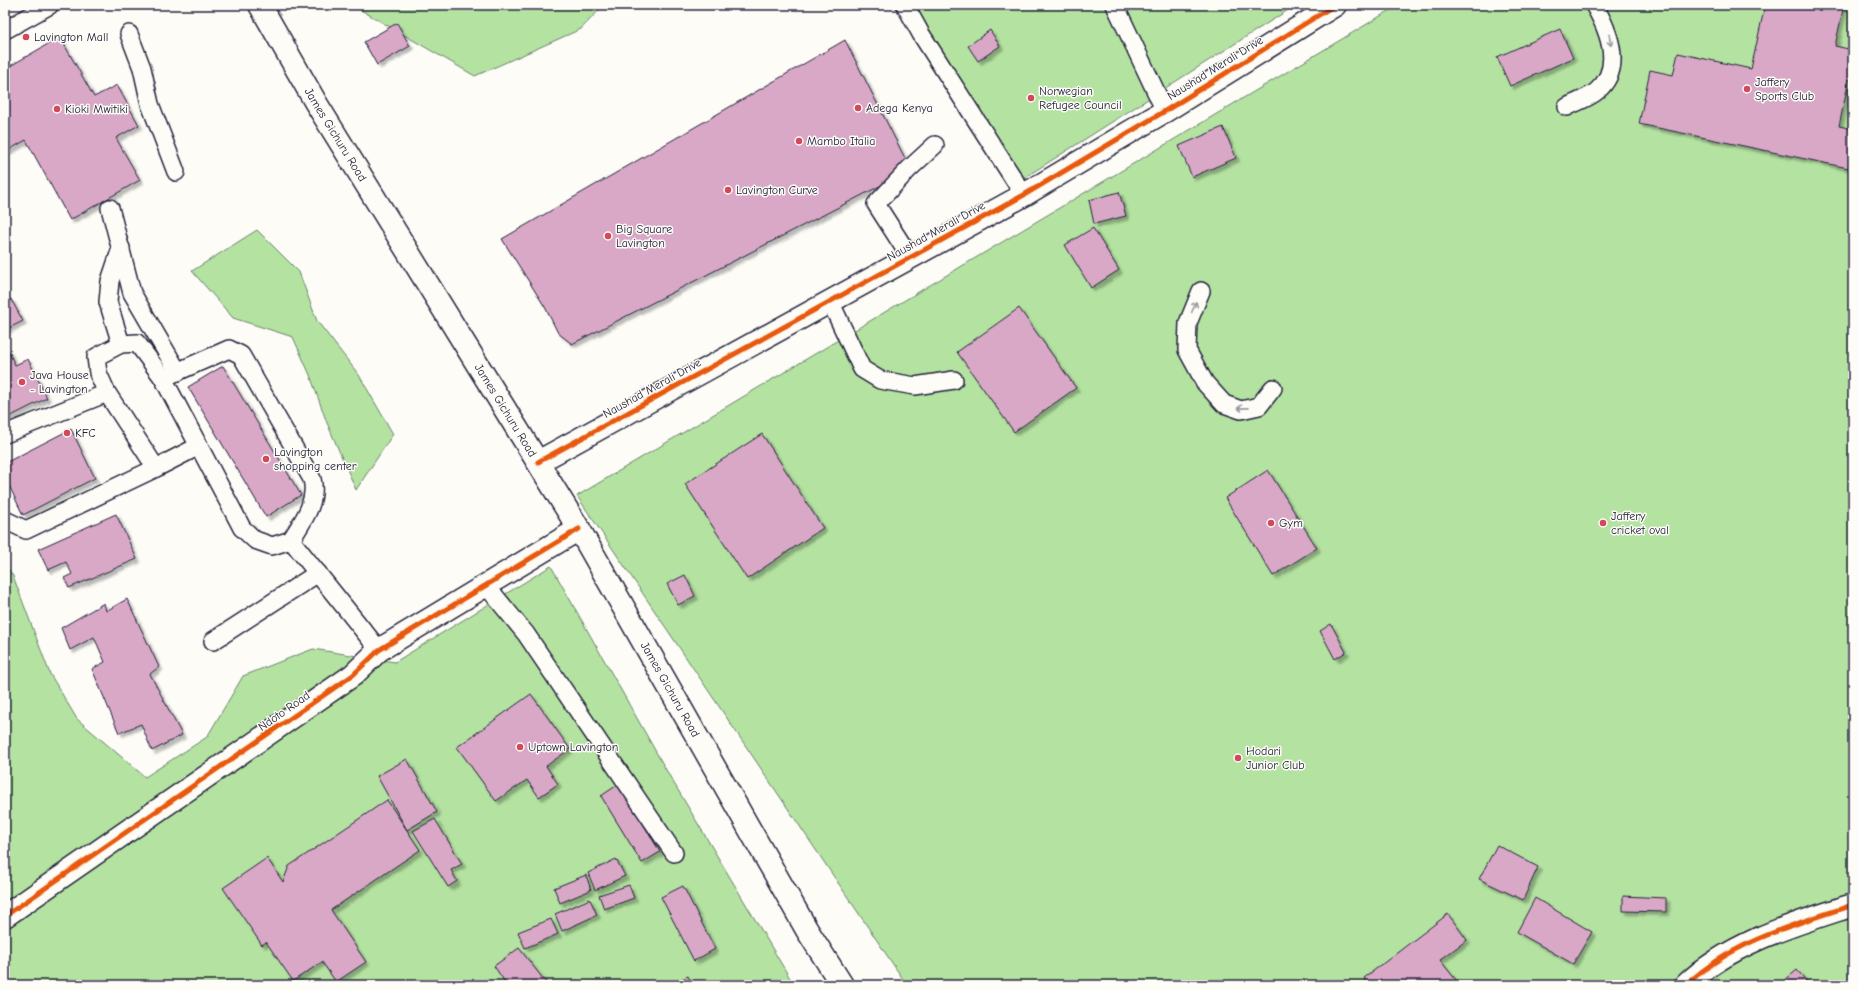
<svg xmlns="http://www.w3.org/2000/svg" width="1858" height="990" font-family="'Comic Neue',sans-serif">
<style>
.green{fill:#b4e2a1;stroke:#6b826e}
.building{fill:#d9a8c6;stroke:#22223b;filter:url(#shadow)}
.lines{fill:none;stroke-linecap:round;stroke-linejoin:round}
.service-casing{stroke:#22223b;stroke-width:20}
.minor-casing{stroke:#22223b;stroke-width:25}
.secondary-casing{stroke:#22223b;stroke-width:25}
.service{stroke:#fdfcf7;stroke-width:17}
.minor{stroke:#fdfcf7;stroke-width:22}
.secondary{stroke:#fdfcf7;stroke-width:22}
.cycleway-casing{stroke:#fdfcf7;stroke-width:8}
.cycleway{stroke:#e8590c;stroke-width:5}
.oneway{stroke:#9a9aa2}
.poi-dot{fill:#d1495b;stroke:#fdfcf7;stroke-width:1.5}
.labels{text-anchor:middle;stroke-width:3;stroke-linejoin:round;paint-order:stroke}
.poi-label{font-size:12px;fill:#22223b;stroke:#fdfcf7;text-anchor:start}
.street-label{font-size:12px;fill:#22223b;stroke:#fdfcf7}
</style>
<defs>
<filter id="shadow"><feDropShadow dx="3.5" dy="3.5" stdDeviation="1" flood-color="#0004"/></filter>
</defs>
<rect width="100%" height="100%" fill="#fdfcf7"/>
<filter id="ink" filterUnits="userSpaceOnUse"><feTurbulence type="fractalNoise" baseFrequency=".025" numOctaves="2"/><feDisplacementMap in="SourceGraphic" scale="8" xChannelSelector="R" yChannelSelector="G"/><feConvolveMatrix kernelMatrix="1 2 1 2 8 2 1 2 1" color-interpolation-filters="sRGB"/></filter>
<g filter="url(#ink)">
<!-- green -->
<g class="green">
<polygon points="352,5 604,5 581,29 475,76"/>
<polygon points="898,5 1296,5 1016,183"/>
<polygon points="1399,5 1853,5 1853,985 907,985 577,496"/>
<polygon points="257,230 299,272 317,321 359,375 393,434 356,490 327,423 310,375 293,337 233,318 192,271"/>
<polygon points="5,564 13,576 50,674 77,719 145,777 207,737 243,676 313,649 395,662 551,566 669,775 794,985 5,985"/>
</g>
<!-- building -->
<g class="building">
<polygon points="1765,5 1844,5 1835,46 1853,50 1853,80 1849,79 1839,126 1853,129 1853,169 1639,124 1650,70 1673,75 1678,53 1751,69"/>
<polygon points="397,23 410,46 377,65 364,42"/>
<polygon points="1560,29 1573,58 1510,86 1497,57"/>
<polygon points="990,30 1000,46 978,61 968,46"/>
<polygon points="60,37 94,97 117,85 139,125 116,138 140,180 70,220 26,140 5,152 5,69"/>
<polygon points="845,40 911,170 572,344 558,333 545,307 502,239"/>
<polygon points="1223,127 1236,158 1192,177 1179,146"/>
<polygon points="1119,192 1126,216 1094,224 1089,200"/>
<polygon points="1093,228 1119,270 1091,288 1065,245"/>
<polygon points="11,299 23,321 5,330 5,302"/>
<polygon points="1019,308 1076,388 1014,432 957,352"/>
<polygon points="8,350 15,365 28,359 47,398 5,419 5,351"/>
<polygon points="223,366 301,495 266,517 188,387"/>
<polygon points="71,429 95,478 23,515 5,477 5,463"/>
<polygon points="762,434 823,528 747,579 685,484"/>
<polygon points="1268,470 1317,548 1273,576 1225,498"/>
<polygon points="116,514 137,559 69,588 64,578 72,574 66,562 48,570 38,549"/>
<polygon points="685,575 695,596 678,605 667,584"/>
<polygon points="127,599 159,667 150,674 182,735 152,751 141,724 119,733 92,669 105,662 94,637 70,650 61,628 104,603 106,611"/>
<polygon points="1331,624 1346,652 1335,659 1320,631"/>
<polygon points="531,694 570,749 546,766 558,784 539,797 527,780 496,801 457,747"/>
<polygon points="407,759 437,812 407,830 377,776"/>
<polygon points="619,784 660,852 642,863 601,796"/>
<polygon points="387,800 420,850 331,910 366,962 336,982 322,962 293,981 266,942 262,945 223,888 267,858 283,882 289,866"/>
<polygon points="435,819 462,864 451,870 457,881 448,887 413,831"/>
<polygon points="1497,845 1538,867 1523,900 1479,879"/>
<polygon points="616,859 625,876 595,890 588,873"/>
<polygon points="586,875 591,890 560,903 554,888"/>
<polygon points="629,885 634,898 604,909 599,895"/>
<polygon points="683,886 715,949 694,961 661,897"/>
<polygon points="1623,896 1666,898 1666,912 1623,911"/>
<polygon points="1535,898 1592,932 1573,964 1517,932"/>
<polygon points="590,899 597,915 562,931 555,914"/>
<polygon points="1448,914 1467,940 1440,960 1460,985 1369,985 1364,978"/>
<polygon points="551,919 558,934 525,948 518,932"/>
<polygon points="519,948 548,985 507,985 494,966"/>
<polygon points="1797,970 1810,985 1779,985"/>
<polygon points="688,976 693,985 670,985"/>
</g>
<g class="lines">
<!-- service casing -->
<g class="service-casing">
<g id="service">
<polyline points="905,5 921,34 1024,195"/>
<polyline points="1115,5 1165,111"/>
<polyline points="5,30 50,5"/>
<polyline points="129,34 142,68 150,104 176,172"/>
<path d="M1567,107c9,-5 22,-9 30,-16 27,-23 12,-60 -3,-86"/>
<polyline points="110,208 132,293 178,372"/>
<polyline points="910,257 876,204 909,169 935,145"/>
<polyline points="1201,291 1188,323 1187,350 1205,383 1224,404 1241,410 1259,406 1273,388"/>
<polyline points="830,301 862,369 880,380 915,386 954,380"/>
<polyline points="121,344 108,302 110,281 121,248"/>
<path d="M229,349l12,6 71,124c6,23 -10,43 -21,61l-19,6 -17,-6 -13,-12 -79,-150z"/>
<polyline points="163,378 137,343 121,344 96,357 98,373 107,393 156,468 199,446"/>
<polyline points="5,434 107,393"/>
<polyline points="5,520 26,530 156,468"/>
<polyline points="291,540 379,650"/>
<polyline points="485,584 526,634 674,853"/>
<polyline points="213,641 318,573"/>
</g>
</g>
<!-- minor casing -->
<g class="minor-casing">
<g id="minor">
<polyline points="538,462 1024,195 1165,111 1335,5"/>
<polyline points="5,916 353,675 379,650 579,529"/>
<path d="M1686,985c45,-43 109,-61 167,-80"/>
</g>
</g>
<!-- secondary casing -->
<g class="secondary-casing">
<g id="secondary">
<path id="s1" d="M260,5l56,98 263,426 228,401 35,55"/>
</g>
</g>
<!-- service -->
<use href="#service" class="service"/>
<!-- minor -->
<use href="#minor" class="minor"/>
<!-- secondary -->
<use href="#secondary" class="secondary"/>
<!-- cycleway casing -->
<g class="cycleway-casing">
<g id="cycleway">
<polyline points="538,462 1024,195 1165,111 1335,5"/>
<polyline points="5,916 353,675 379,650 579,529"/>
<path d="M1686,985c45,-43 109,-61 167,-80"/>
</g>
</g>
<!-- cycleway -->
<use href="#cycleway" class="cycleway"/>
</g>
<!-- one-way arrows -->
<defs><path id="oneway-shaft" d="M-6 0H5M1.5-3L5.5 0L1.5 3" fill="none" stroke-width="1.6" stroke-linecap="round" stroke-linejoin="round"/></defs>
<g class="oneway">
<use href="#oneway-shaft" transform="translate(1610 40) rotate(81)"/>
<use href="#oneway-shaft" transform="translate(1194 307) rotate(-67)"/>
<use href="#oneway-shaft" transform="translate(1243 408) rotate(179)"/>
</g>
</g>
<!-- markers -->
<g class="poi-dot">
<circle cx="26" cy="37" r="4"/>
<circle cx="1747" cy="89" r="4"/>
<circle cx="1031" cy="98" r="4"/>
<circle cx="858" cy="108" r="4"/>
<circle cx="57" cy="109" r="4"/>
<circle cx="799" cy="141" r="4"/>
<circle cx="728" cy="190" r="4"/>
<circle cx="608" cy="236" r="4"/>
<circle cx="22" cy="382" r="4"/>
<circle cx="67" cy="433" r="4"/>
<circle cx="266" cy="459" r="4"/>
<circle cx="1271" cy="523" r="4"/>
<circle cx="1603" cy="523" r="4"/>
<circle cx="520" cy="747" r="4"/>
<circle cx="1238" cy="758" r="4"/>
</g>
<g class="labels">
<!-- poi labels -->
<g class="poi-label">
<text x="34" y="41">Lavington Mall</text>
<text x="1755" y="86">Jaffery<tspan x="1755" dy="14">Sports Club</tspan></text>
<text x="1039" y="95">Norwegian<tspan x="1039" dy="14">Refugee Council</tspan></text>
<text x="866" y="112">Adega Kenya</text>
<text x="65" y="113">Kioki Mwitiki</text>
<text x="807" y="145">Mambo Italia</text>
<text x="736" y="194">Lavington Curve</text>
<text x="616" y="233">Big Square<tspan x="616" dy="14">Lavington</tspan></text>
<text x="30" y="379">Java House<tspan x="30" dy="14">- Lavington</tspan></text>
<text x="75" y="437">KFC</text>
<text x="274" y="456">Lavington<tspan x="274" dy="14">shopping center</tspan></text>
<text x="1611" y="520">Jaffery<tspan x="1611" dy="14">cricket oval</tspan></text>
<text x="1279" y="527">Gym</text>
<text x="528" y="751">Uptown Lavington</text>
<text x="1246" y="755">Hodari<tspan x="1246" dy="14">Junior Club</tspan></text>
</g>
<!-- street labels -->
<g class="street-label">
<text transform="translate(1215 68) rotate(-32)" y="4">Naushad Merali Drive</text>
<text dy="4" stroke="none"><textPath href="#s1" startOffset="150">James Gichuru Road</textPath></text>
<text transform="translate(936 231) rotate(-29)" y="4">Naushad Merali Drive</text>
<text transform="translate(652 388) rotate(-29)" y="4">Naushad Merali Drive</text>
<text dy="4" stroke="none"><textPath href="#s1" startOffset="474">James Gichuru Road</textPath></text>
<text dy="4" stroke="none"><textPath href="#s1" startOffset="798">James Gichuru Road</textPath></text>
<text transform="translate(284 711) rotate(-35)" y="4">Ndoto Road</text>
</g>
</g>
<!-- margin -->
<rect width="1858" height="990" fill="none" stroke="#fdfcf7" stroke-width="20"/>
<rect x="10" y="10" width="1838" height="970" fill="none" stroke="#22223b" stroke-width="1.5" filter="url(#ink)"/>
</svg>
